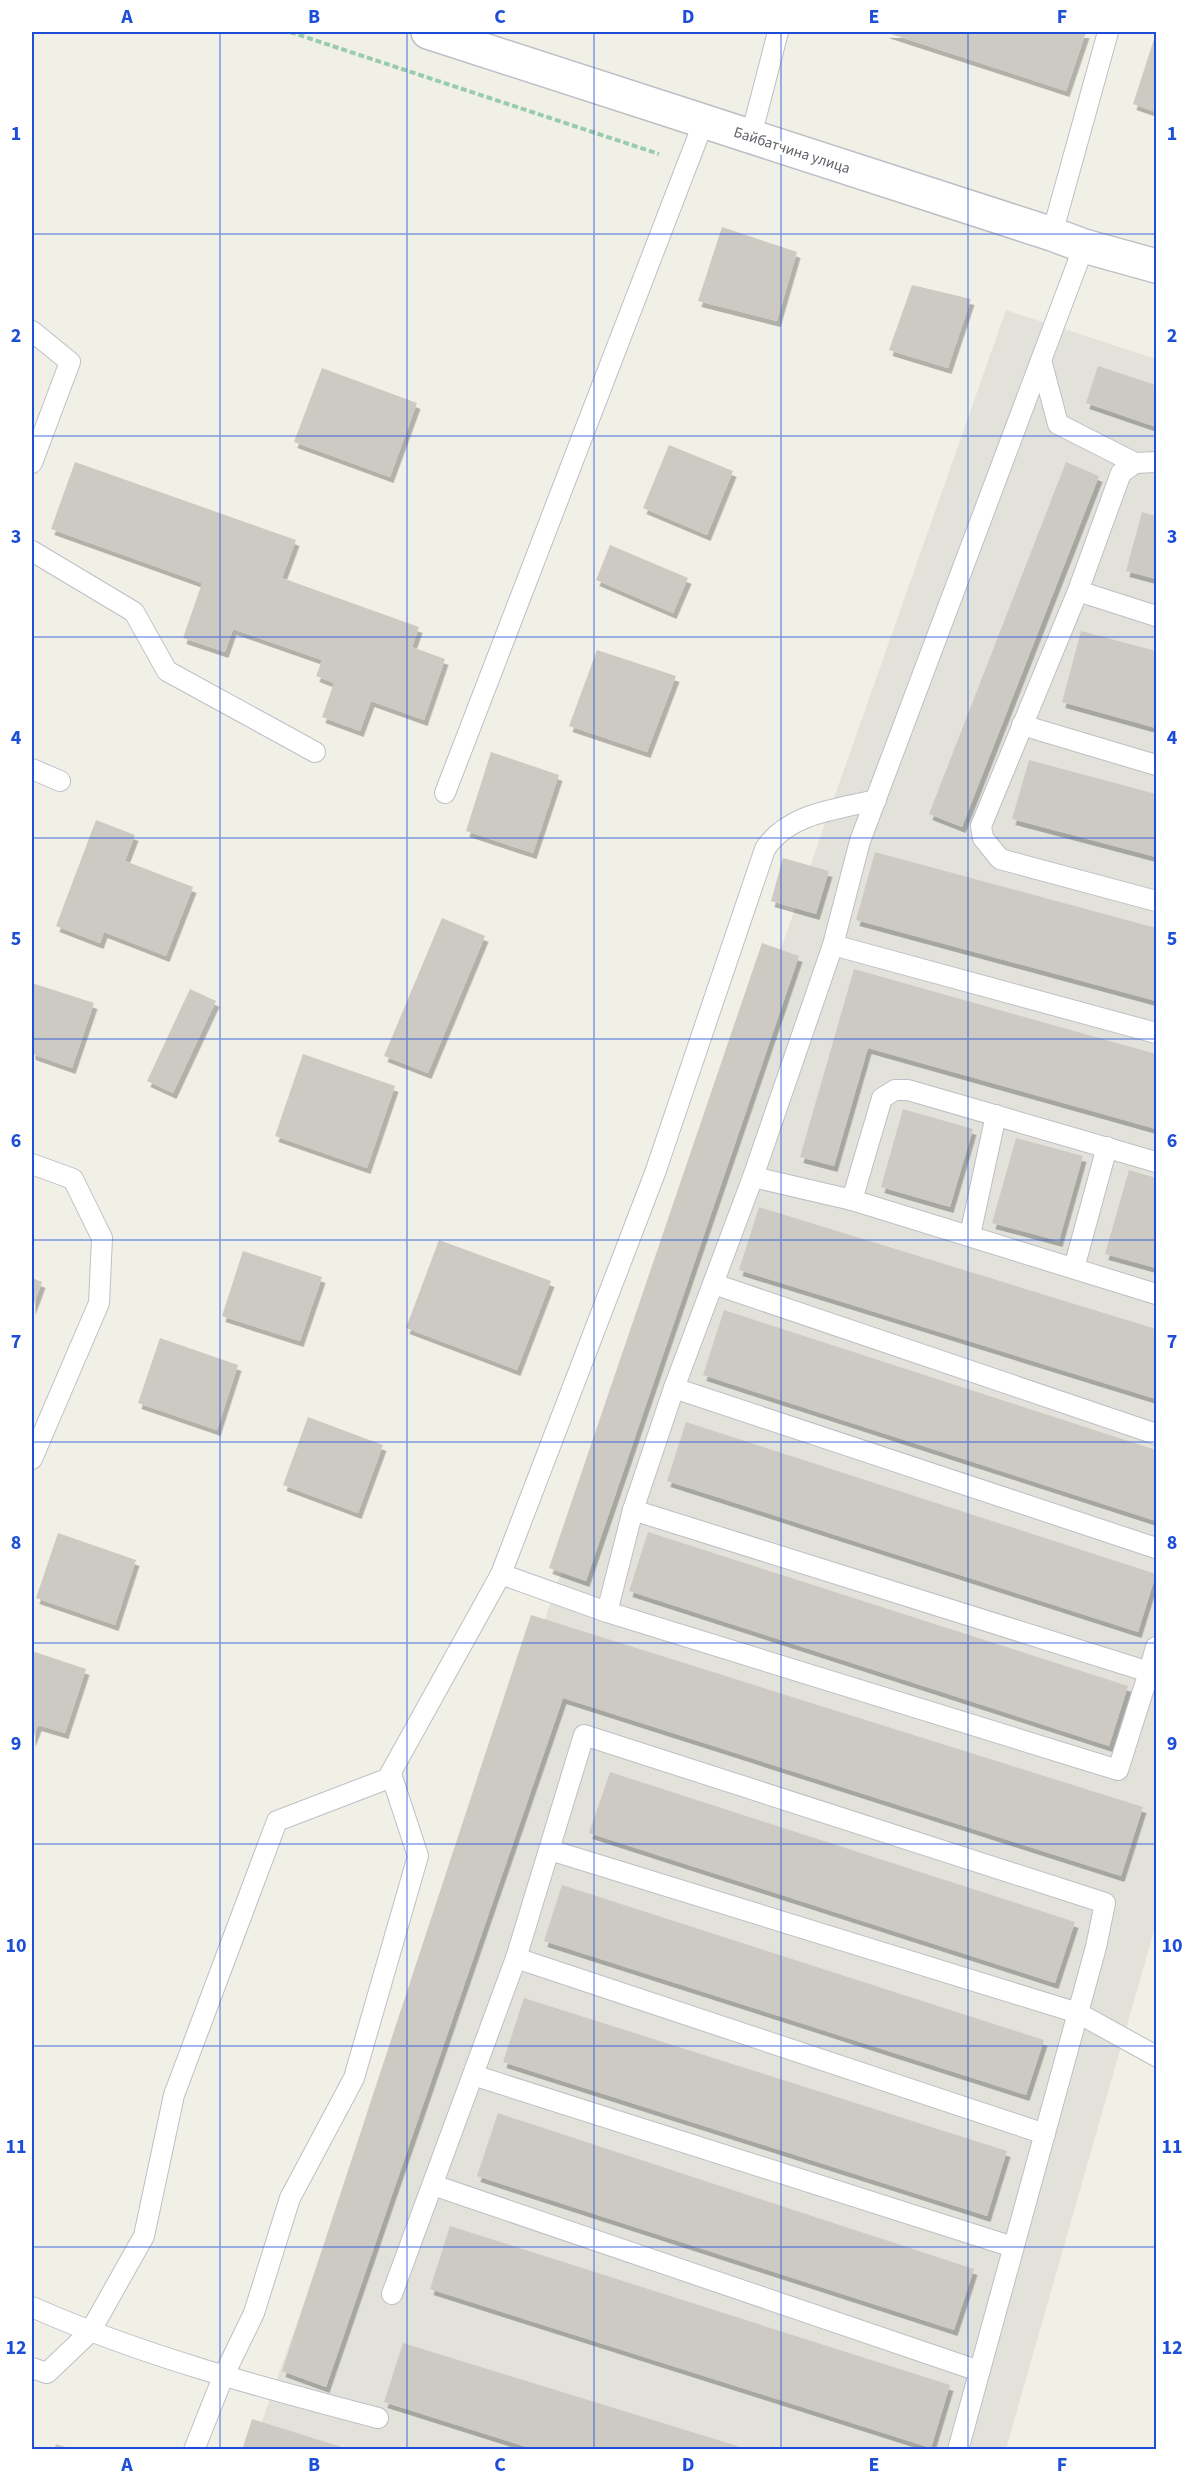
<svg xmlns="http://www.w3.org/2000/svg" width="1188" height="2481" font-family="'Source Sans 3',sans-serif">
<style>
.industrial{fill:#e2e2db}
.building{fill:#cdcac3;filter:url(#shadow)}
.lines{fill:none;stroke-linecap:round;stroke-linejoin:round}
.service-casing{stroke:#bebfc6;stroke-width:22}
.tertiary-casing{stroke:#bebfc6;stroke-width:36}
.path{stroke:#99ccad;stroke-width:4;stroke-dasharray:6 3;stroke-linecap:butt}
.service{stroke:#fff;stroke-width:20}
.tertiary{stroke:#fff;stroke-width:33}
.grid{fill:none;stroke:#1d4ed8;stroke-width:1.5;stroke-opacity:0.55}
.labels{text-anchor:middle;stroke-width:6;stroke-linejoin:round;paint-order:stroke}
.street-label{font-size:15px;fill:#5e6168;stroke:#fff}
.neatline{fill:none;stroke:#1d4ed8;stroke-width:2}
.grid-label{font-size:20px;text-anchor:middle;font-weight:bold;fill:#1d4ed8}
</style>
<defs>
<filter id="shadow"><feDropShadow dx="3.5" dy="6" stdDeviation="0" flood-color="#0004"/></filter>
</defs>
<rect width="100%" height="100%" fill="#f1f0e6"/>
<!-- industrial -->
<polygon class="industrial" points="1006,310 1156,359 1156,1924 1006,2449 252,2450"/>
<!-- building -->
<g class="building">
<polygon points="885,32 1086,32 1066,91"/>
<polygon points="1156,33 1156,112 1133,104"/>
<polygon points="722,227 797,252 777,321 698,301"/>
<polygon points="912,285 971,299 948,368 889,350"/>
<polygon points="1098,366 1156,385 1156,427 1086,403"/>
<polygon points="322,368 417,403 390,477 294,442"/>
<polygon points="669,445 733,471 707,535 643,508"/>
<polygon points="75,462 296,540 282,578 419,627 412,647 445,659 424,720 371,701 360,731 322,717 334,683 316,676 322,660 233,629 225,652 183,638 202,583 51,529"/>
<polygon points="1066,462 1099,476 962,827 929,814"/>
<polygon points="1142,512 1156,516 1156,579 1126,571"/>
<polygon points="610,545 688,578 673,613 596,580"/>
<polygon points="1081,631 1156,651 1156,728 1062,702"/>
<polygon points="597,650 676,676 647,752 569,726"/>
<polygon points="491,752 559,775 533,853 466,831"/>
<polygon points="1029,760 1156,794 1156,857 1012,819"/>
<polygon points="96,820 135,835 125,861 193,887 166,956 104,932 100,943 56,926"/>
<polygon points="875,852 1156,928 1156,1001 856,920"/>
<polygon points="783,858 829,871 816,914 771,901"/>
<polygon points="442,918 485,936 428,1073 384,1056"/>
<polygon points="762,943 799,956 586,1581 549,1568"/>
<polygon points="854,969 1156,1054 1156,1129 868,1048 834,1166 800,1157"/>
<polygon points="32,983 94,1003 72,1068 32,1054"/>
<polygon points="190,989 216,1001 173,1093 147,1081"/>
<polygon points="303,1054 395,1086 367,1168 275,1136"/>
<polygon points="903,1109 973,1129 950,1207 881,1187"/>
<polygon points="1016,1138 1083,1156 1059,1241 992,1223"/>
<polygon points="1129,1170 1156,1178 1156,1268 1105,1254"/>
<polygon points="759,1207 1156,1329 1156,1399 739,1270"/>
<polygon points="439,1240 551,1281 517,1370 406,1328"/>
<polygon points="243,1251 322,1277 300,1341 222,1316"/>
<polygon points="32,1278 42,1282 32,1309"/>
<polygon points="724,1310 1156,1450 1156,1521 703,1375"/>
<polygon points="160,1338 238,1365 217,1430 138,1403"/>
<polygon points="308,1417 383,1445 358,1513 283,1485"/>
<polygon points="686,1422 1156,1574 1138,1632 667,1481"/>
<polygon points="648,1532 1128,1686 1109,1746 629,1591"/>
<polygon points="58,1533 136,1560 115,1625 36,1598"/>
<polygon points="531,1615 1143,1807 1121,1876 563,1698 326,2387 282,2371"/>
<polygon points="32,1651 86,1669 65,1733 38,1725 32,1741"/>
<polygon points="610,1772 1075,1922 1055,1983 589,1833"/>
<polygon points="562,1885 1044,2040 1026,2095 544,1941"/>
<polygon points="524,1998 1007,2151 987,2216 503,2062"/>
<polygon points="498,2113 974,2269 954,2330 477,2176"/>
<polygon points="450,2226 950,2385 931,2448 430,2289"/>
<polygon points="403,2343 747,2449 747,2450 536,2450 384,2402"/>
<polygon points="252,2419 348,2449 348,2450 242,2450"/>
<polygon points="56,2444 72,2449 72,2450 54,2450"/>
</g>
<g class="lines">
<!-- service casing -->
<g class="service-casing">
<g id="service">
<polyline points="751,136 778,32"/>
<polyline points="1052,234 1108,32"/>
<polyline points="32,331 70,362 32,463"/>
<polyline points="1041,360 1058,424 1135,463 1156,462"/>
<polyline points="1135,463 1121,473 1078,591 981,826 983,838 1000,859 1156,901"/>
<polyline points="32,551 134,612 167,671 315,752"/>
<polyline points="1078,591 1156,616"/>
<polyline points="1022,725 1156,765"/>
<polyline points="32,769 60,781"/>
<polyline points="445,793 704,121"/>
<polyline points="833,945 1156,1033"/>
<polyline points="32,1164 73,1179 102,1238 99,1303 32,1459"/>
<polyline points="753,1177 852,1200 882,1098 895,1090 908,1090 1156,1162"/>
<polyline points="852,1200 1156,1294"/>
<polyline points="970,1235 996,1115"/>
<polyline points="1074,1268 1107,1147"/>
<polyline points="714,1284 1156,1434"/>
<polyline points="674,1388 1156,1548"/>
<polyline points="633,1510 1149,1672 1156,1647"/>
<path d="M501,1574l154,-401 110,-324c23,-36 73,-40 111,-49"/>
<polyline points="607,1612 633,1510 674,1388 753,1177 833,945 860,841 1084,246"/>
<polyline points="550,1850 1078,2013 1156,2056"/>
<polyline points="516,1958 1045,2134"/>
<polyline points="473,2075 1013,2247"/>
<polyline points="433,2185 979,2371"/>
<polyline points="392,2294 516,1958 584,1735 1105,1903 1096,1947 958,2450"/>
<path d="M32,2307c111,49 228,80 346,111"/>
<polyline points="32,2368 47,2373 90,2332 144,2236 174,2095 277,1821 392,1777 390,1774 501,1574 607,1612 1118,1770 1149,1672"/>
<polyline points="194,2450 223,2377 254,2313 290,2198 354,2078 418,1856 392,1777"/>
</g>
</g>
<!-- tertiary casing -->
<g class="tertiary-casing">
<polyline id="tertiary" points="428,32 1052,234 1084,246 1156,266"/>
</g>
<!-- path -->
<polyline class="path" points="290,32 659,154"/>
<!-- service -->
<use href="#service" class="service"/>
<!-- tertiary -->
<use href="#tertiary" class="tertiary"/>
</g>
<!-- grid -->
<path class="grid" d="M220,32v2418M407,32v2418M594,32v2418M781,32v2418M968,32v2418M32,234h1124M32,436h1124M32,637h1124M32,838h1124M32,1039h1124M32,1240h1124M32,1442h1124M32,1643h1124M32,1844h1124M32,2046h1124M32,2247h1124"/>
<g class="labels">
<!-- street labels -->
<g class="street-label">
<text transform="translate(792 150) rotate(18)" y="5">Байбатчина улица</text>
</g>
</g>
<!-- border -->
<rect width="1188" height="2481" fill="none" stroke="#ffffff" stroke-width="66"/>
<rect x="33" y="33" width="1122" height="2415" class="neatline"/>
<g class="grid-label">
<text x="127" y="23">A</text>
<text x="314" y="23">B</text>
<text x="500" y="23">C</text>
<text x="688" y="23">D</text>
<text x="874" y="23">E</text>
<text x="1062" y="23">F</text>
<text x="16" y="140">1</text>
<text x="1172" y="140">1</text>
<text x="16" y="342">2</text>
<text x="1172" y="342">2</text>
<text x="16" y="543">3</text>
<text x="1172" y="543">3</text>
<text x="16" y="744">4</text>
<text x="1172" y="744">4</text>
<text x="16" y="945">5</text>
<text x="1172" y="945">5</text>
<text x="16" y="1147">6</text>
<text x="1172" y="1147">6</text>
<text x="16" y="1348">7</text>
<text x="1172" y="1348">7</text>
<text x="16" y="1549">8</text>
<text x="1172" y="1549">8</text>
<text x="16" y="1750">9</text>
<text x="1172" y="1750">9</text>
<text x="16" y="1952">10</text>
<text x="1172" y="1952">10</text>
<text x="16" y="2153">11</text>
<text x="1172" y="2153">11</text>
<text x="16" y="2354">12</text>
<text x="1172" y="2354">12</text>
<text x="127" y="2471">A</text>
<text x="314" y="2471">B</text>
<text x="500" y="2471">C</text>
<text x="688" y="2471">D</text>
<text x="874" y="2471">E</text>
<text x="1062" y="2471">F</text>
</g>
</svg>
